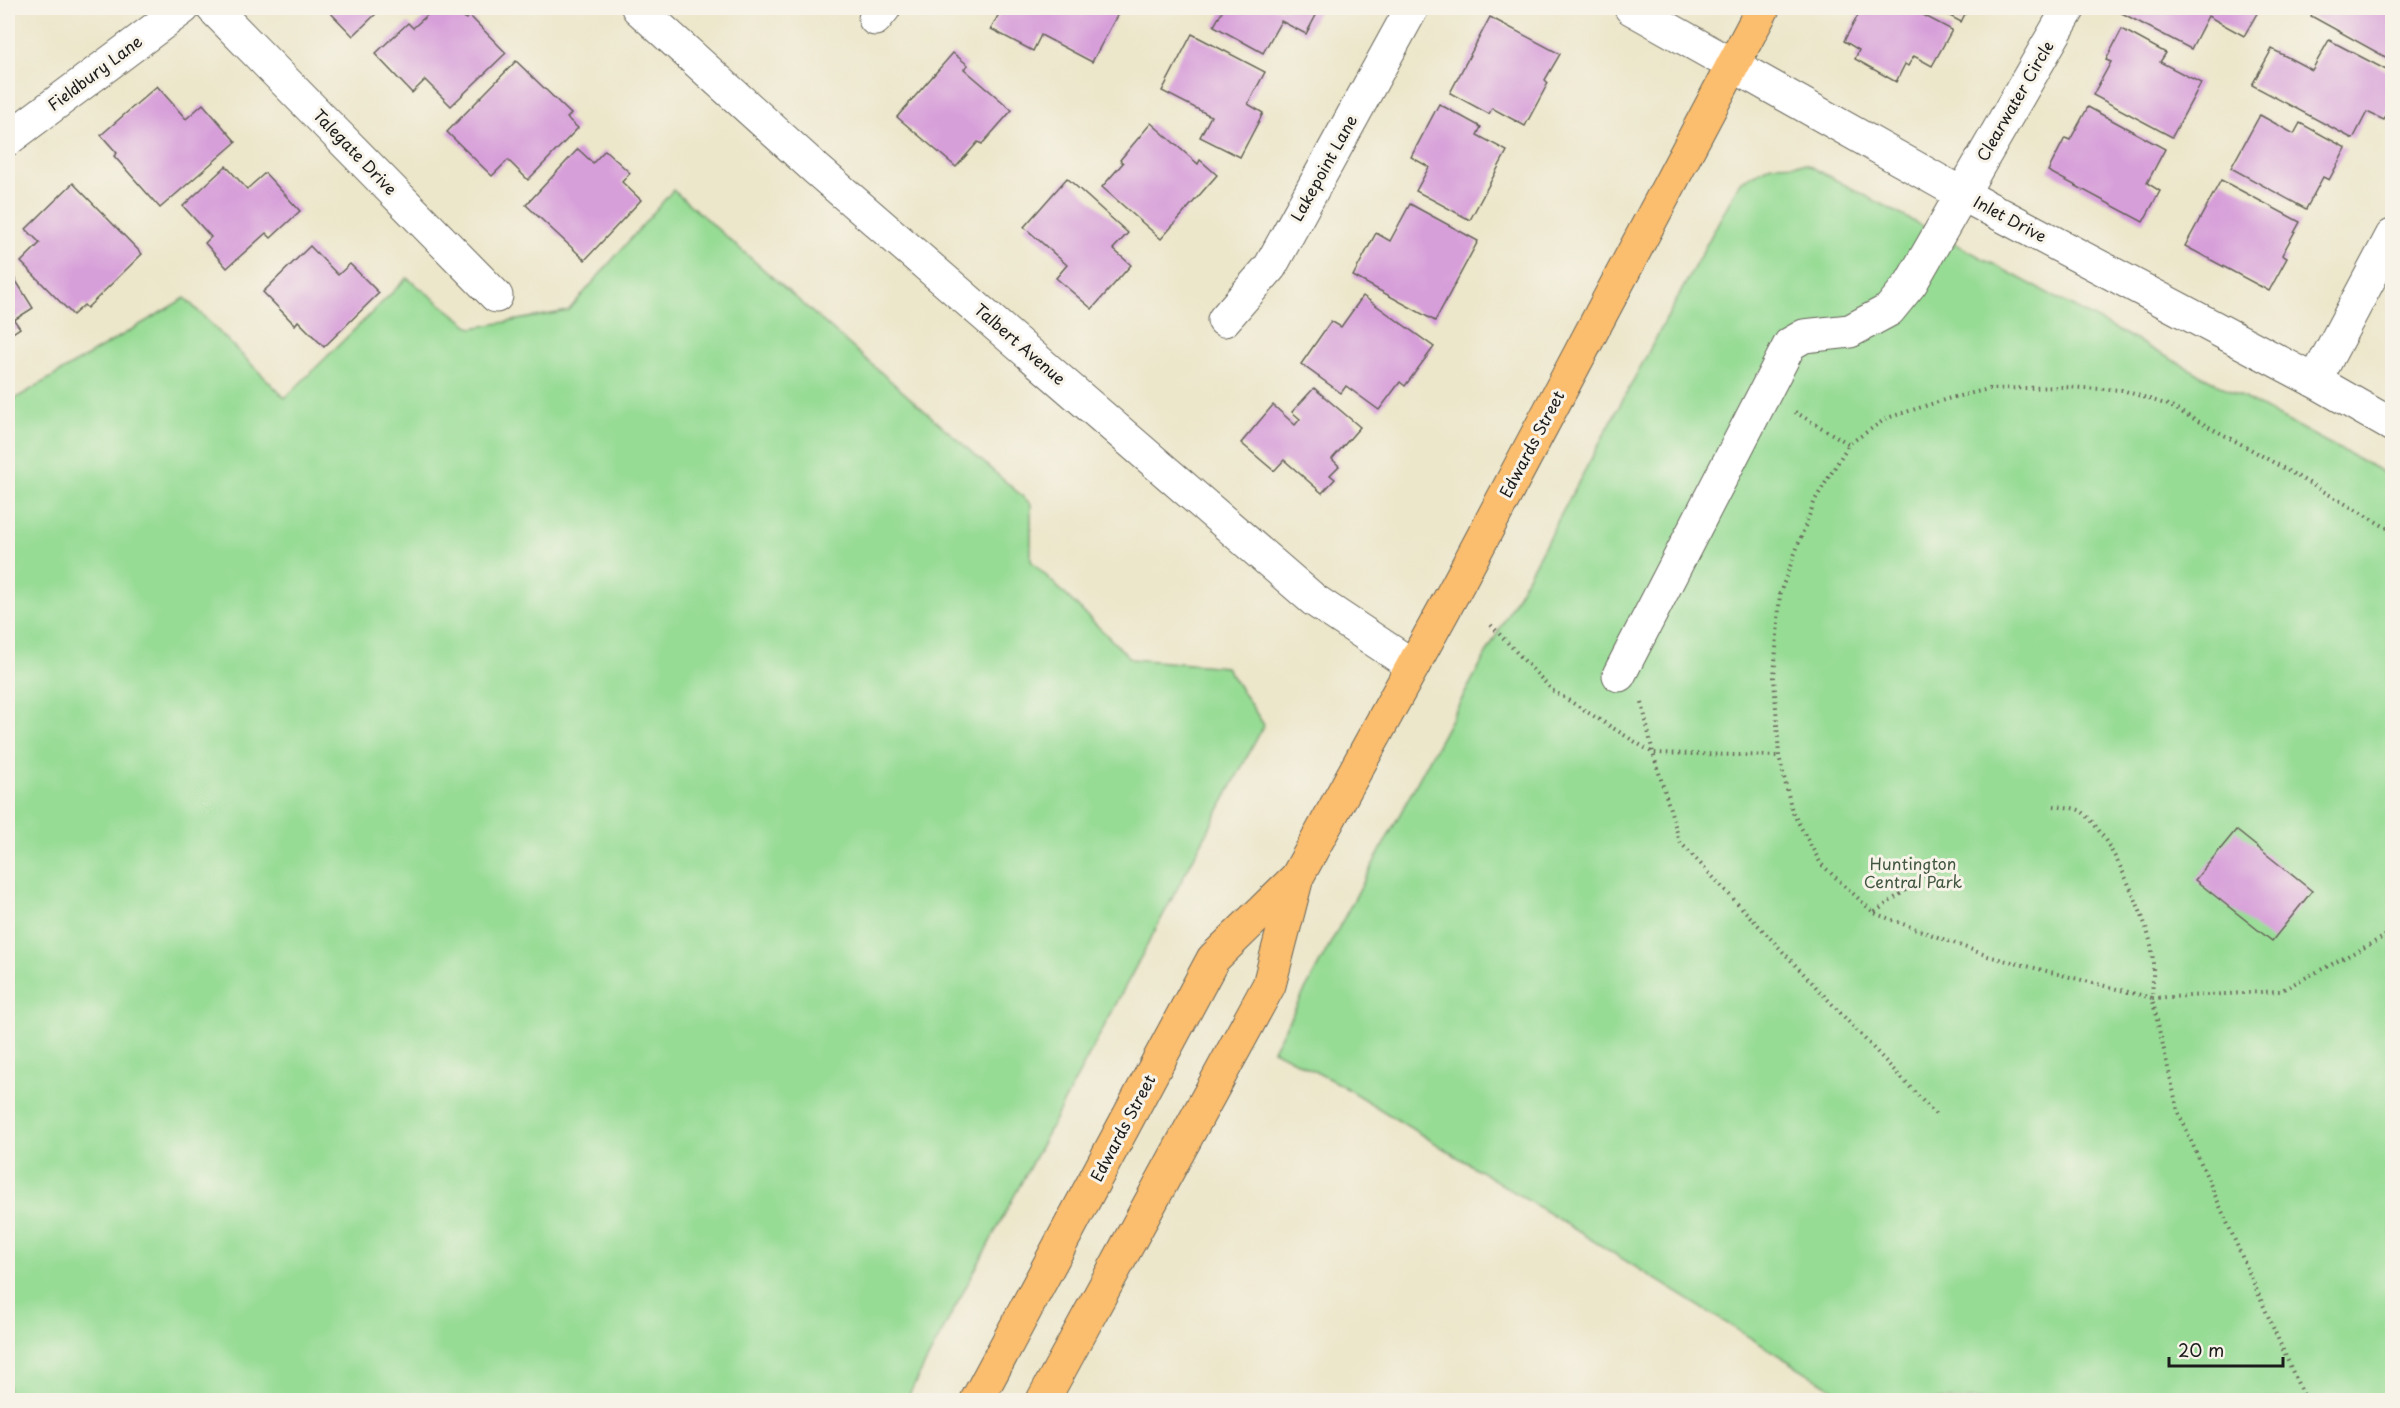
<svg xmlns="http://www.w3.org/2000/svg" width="2400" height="1408" font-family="'Playpen Sans',sans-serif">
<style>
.green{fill:#97dc95;stroke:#5a7c58;stroke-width:1.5}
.building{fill:#d79fd9}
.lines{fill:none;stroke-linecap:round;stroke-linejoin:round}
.minor-casing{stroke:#656359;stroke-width:35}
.major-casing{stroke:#656359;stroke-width:35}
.path{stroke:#656359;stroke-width:4;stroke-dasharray:1.5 4.5;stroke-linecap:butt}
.minor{stroke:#fff;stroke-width:33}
.major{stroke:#fbbd6e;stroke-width:33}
.labels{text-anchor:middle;stroke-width:6;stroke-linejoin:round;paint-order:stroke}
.street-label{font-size:16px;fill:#1c1c1c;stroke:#f7f3e8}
.park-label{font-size:16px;fill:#415640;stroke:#f7f3e8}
</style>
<rect width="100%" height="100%" fill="#f7f3e8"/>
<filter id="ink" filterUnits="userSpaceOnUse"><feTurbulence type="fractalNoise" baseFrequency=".0167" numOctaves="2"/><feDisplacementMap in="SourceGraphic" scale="12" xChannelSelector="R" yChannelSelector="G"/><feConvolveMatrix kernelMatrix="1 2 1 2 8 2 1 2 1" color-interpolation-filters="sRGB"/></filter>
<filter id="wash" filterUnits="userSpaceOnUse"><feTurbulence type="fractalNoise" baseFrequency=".008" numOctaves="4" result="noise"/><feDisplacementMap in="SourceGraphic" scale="24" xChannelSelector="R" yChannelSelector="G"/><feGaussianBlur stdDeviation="1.35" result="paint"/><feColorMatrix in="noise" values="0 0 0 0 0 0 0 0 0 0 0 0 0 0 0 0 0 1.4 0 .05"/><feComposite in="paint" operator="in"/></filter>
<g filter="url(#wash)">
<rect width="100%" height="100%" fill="#ece6ca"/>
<!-- green -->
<g class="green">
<polygon points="1806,164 2392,477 2392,1400 1851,1400 1341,1085 1273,1050 1740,182 1771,165"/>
<polygon points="673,190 1031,504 1031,561 1131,659 1226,667 1264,725 906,1400 8,1400 8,403 185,298 285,398 407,278 472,328 568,311"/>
</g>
<g id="blocks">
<!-- building -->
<g class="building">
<polygon points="326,8 382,8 353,36"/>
<polygon points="435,8 455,8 466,19 470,16 506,53 451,106 425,80 412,93 375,54 408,23 413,28"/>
<polygon points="1002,8 1121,8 1092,62 1041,35 1033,51 991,29"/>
<polygon points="1224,8 1320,8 1306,34 1281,21 1263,53 1214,26"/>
<polygon points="1862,8 1910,8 1952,30 1932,66 1914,56 1908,66 1905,64 1896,82 1855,59 1859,50 1844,41"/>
<polygon points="1935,8 1968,8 1961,22"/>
<polygon points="2112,8 2260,8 2244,36 2208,16 2191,49"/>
<polygon points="2315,8 2392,8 2392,52 2389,59 2311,16"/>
<polygon points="1490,17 1560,54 1545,80 1548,83 1525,126 1492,108 1489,114 1450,93"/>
<polygon points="2122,29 2166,53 2160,62 2201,83 2172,137 2093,95 2111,62 2106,60"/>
<polygon points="1192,34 1265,72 1248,104 1263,113 1240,157 1200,137 1211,116 1162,91"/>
<polygon points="2329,40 2392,73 2392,105 2384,120 2367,112 2353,139 2252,85 2272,49 2312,70"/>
<polygon points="953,53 968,65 964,69 1012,110 982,144 978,142 956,167 897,117"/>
<polygon points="516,61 571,114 567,118 578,128 528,180 508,160 492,176 447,132"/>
<polygon points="157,86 186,119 203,104 236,142 160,208 114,156 117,153 101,135"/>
<polygon points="1439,104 1481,127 1477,135 1507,151 1470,220 1416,191 1429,167 1411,157"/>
<polygon points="2088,107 2165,149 2147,183 2160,191 2143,222 2048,171 2065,138 2070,140"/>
<polygon points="2260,115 2294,134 2300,123 2346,148 2329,180 2323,177 2306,209 2231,168"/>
<polygon points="1151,123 1198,164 1200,160 1217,175 1161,239 1102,187 1123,163 1120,160"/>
<polygon points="578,149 593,163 605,150 630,173 622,182 641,200 585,260 526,205"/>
<polygon points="226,166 247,189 265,173 300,211 271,238 266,233 227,268 205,243 211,237 183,206"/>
<polygon points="1067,178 1128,233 1113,249 1131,265 1092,309 1056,278 1067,265 1024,227"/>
<polygon points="2221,180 2300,222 2282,255 2287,258 2269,291 2185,246"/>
<polygon points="73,183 142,254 87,308 84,305 73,315 21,262 40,243 26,229"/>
<polygon points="1410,204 1478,241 1435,321 1353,276 1376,233 1390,241"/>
<polygon points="310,246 338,275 350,264 379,293 324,347 298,321 295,325 263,292"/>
<polygon points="8,268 33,308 14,320 20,328 8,336"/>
<polygon points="1363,296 1434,347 1405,386 1400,382 1379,410 1346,386 1341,393 1301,364 1331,321 1341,327"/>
<polygon points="1314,388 1360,427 1332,459 1339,466 1330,475 1335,479 1322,493 1284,460 1274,471 1241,443 1273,405 1295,425 1300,419 1292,412"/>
<polygon points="2236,830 2312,891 2272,941 2195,880"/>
</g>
</g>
</g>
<g filter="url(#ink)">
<use href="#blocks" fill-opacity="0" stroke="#656359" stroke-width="1.5"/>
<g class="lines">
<!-- minor casing -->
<g class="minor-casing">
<g id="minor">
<polyline points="213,8 496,296"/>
<polyline points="638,8 816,169 1314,600 1413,666"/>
<polyline points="1631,8 1962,194 2315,381 2392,425"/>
<polyline points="875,19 884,8"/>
<polyline points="8,139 183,8"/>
<polyline points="1224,320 1270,267 1412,8"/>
<polyline points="2315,381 2392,236"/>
<polyline points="1619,675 1790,344 1804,336 1850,331 1889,310 1911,283 2069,8"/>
</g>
</g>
<!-- major casing -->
<g class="major-casing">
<g id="major">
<polyline points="977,1400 1213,959 1297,877"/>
<polyline points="1043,1400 1269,985 1297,877 1458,584 1763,8"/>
</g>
</g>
<!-- path -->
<g class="path">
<polyline points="1795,412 1849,444"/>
<polyline points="1491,625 1552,690 1653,753 1779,756"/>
<polyline points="1642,703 1653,753 1680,842 1938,1117"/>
<path d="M2054,806c8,1 20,1 27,5 25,17 60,96 68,126 6,20 4,41 3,61l128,-7 104,-54 8,-9"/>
<polyline points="1875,912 1948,860"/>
<polyline points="2305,1400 2178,1111 2152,998 1988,956 1874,913 1821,864 1792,811 1779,756 1774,677 1780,593 1815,500 1849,444 1887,418 1947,399 1989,389 2064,387 2122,390 2168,405 2252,450 2392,531"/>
</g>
<!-- minor -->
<use href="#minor" class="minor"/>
<!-- major -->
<use href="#major" class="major"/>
</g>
</g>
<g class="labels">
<!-- street labels -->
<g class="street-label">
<text transform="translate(95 73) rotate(-37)" y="6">Fieldbury Lane</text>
<text transform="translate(2015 101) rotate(-60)" y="6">Clearwater Circle</text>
<text transform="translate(355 152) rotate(46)" y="6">Talegate Drive</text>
<text transform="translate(1324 168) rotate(-61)" y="6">Lakepoint Lane</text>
<text transform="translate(2010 219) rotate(28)" y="6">Inlet Drive</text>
<text transform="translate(1020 344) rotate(41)" y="6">Talbert Avenue</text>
<text transform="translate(1532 444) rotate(-62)" y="6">Edwards Street</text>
<text transform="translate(1123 1128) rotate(-62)" y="6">Edwards Street</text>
</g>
<!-- park labels -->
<g class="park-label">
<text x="1913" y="870">Huntington<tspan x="1913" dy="18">Central Park</tspan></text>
</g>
</g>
<!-- margin -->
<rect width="2400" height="1408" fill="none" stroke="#f7f3e8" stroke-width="30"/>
<!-- scale -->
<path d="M2169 1357v9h114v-9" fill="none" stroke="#1c1c1c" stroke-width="3"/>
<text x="2178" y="1357" font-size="18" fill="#1c1c1c" stroke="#f7f3e8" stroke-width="4.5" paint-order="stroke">20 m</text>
</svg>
